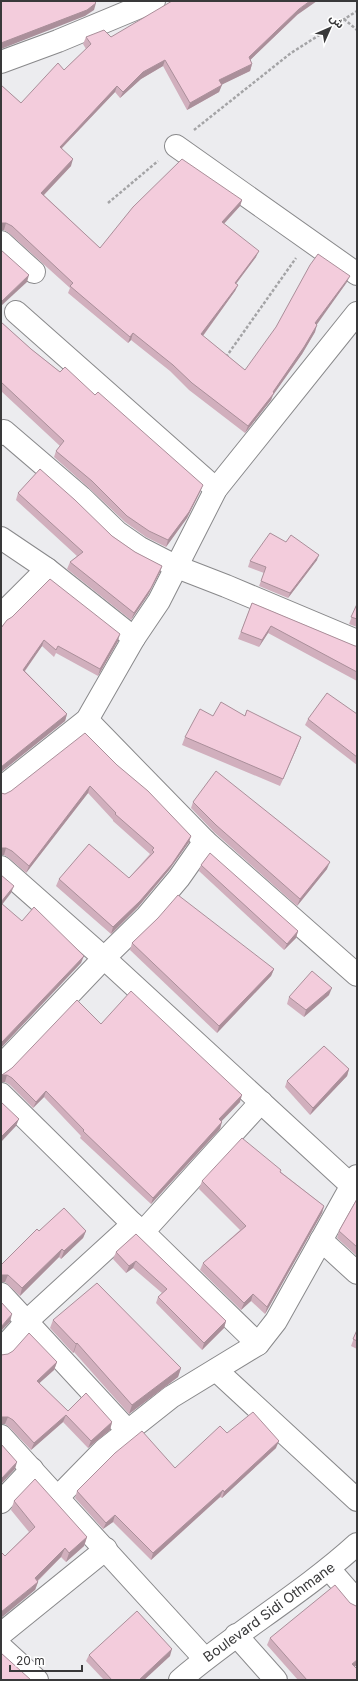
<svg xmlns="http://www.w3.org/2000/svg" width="358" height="1681" font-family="Inter,'Noto Sans Arabic',sans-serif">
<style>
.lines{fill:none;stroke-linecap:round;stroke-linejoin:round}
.street-casing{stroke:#89898b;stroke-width:24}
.path{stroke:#a4a4a6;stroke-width:2.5;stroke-dasharray:3 2;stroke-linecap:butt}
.street{stroke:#fff;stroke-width:22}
.wall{fill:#d1afbd}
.shaded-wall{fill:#aa8f9a}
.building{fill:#f3ccdc;stroke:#aa8f9a}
.labels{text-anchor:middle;stroke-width:4;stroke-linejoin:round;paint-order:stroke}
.street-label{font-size:14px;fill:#39393a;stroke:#fff}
</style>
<rect width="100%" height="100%" fill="#ececef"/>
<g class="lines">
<!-- street casing -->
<g class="street-casing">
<g id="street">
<polyline points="1,62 58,41 154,1"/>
<polyline points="176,146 357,274"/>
<polyline points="1,242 34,272"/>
<polyline points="16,312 216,489"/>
<polyline points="1,434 4,431 81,497 117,532 140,548 177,567 226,586 357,641"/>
<polyline points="1,538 47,569"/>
<polyline points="1,615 47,569 134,638 87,720 1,788"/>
<polyline points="134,638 159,601 216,489 357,313"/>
<polyline points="205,841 357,975"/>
<polyline points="1,867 104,958 352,1186"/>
<polyline points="1,1066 104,958 147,916 179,878 205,841 87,720"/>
<polyline points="1,1094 133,1224 143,1232 258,1344"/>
<polyline points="143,1232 261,1102"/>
<polyline points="321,1240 357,1273"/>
<polyline points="1,1294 128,1431"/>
<polyline points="1,1350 27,1321 133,1224"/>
<polyline points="216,1370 357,1500"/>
<polyline points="1,1436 205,1659"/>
<polyline points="58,1497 104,1450 171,1397 258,1344 276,1321 357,1176"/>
<polyline points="1,1502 32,1469"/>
<polyline points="329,1569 357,1601"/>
<polyline points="1,1634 106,1549"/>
<polyline points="236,1635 276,1680"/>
<polyline points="1,1647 37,1680"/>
<path d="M180,1680c56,-48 122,-86 177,-136"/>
</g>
</g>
<!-- path -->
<g class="path">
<polyline points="344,19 357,30"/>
<polyline points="194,130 291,53 357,11"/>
<polyline points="108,203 158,161"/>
<polyline points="226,357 296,258"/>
</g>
<!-- street -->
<use href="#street" class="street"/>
</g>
<!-- wall -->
<g class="wall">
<polygon points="297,15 250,60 252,64 250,71 222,84 219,92 187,110 163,66 141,79 120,98 115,92 62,148 71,166 44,195 100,248 242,200 240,206 224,224 256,257 236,284 238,285 235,291 203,336 245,370 347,282 316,324 315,332 302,354 273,395 271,400 245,433 189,390 170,371 131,340 128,343 68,293 70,288 9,233 4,230 1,230 1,85 21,103 64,70 86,49 83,44 86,37 111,37"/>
<polygon points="1,322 31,349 60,372 95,395 200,492 187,518 166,547 146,537 125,522 89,488 54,457 56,451 60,446 1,391"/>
<polygon points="18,493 112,536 135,552 162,566 160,572 148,595 131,620 67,569 70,562 77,556 16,500"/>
<polygon points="317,560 288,598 259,586 264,573 248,567 250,561"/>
<polygon points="252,603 355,646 357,646 357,681 268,633 259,647 238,639"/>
<polygon points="357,604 357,627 349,624"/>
<polygon points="1,628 118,641 98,676 56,653 54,657 42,646 25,671 67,714 65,721 1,772"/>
<polygon points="247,710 298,745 280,786 182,745 185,737 213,716 245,715"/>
<polygon points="357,714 357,765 305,725 308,719"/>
<polygon points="117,765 191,836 189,842 169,870 138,907 111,934 56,886 59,879 129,878 150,854 113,821 113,820 88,793 26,873 9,858 4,855 5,794"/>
<polygon points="193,802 327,869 297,906 214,832 191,808"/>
<polygon points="201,865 298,931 296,938 284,950 199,871"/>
<polygon points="158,918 274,969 271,976 217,1033 130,950 132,943"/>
<polygon points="329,995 304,1017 287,1004 289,997"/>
<polygon points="101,1024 240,1102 221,1121 220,1129 151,1204 80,1138 81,1136 44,1097 33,1108 10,1085 5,1082 1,1082 1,1078"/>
<polygon points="349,1069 347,1076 310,1115 285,1087 287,1081"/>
<polygon points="281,1172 324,1206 322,1213 265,1314 251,1301 241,1310 200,1270 203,1263 240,1230 199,1189 202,1181"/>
<polygon points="357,1199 357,1256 337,1238 339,1231"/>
<polygon points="39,1231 86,1231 83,1238 61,1259 59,1257 20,1296 5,1282 1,1282 1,1265"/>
<polygon points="136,1234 226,1321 224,1328 202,1350 156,1303 158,1297 162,1293 133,1268 126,1273 113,1259 116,1252"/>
<polygon points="53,1320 181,1368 178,1377 129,1414 74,1352 73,1353 50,1328"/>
<polygon points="357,1330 357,1349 351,1346"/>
<polygon points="1,1355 57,1362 54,1370 39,1383 68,1411 112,1422 110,1430 88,1448 63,1422 31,1450 10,1428 5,1424 1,1424"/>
<polygon points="227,1433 276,1448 222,1498 220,1497 151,1560 113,1522 103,1529 75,1498 77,1491 175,1468"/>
<polygon points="14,1501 87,1537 84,1546 66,1562 61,1557 38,1581 38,1582 35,1590 5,1556 29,1532 11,1510"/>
<polygon points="270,1638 355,1666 357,1680 298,1680 267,1645"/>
<polygon points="89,1655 170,1656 144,1680 104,1680 86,1661"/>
</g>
<!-- shaded-wall -->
<g class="shaded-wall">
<polygon points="310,1 317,1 297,15 246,64 249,57 299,9"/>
<polygon points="96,3 94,10 85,16 1,49 1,43"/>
<polygon points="165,60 163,66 141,79 120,98 123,92 143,72"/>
<polygon points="252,64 250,71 217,87 219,80"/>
<polygon points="222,85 219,92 187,110 190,103"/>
<polygon points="117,86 115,92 57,153 60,147"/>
<polygon points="73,159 71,166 39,200 41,193"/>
<polygon points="242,200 240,206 219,229 222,222"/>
<polygon points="1,223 6,223 4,230 1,230"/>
<polygon points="259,251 256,257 232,289 235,283"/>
<polygon points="29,275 27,282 1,306 1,302"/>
<polygon points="350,276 347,282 313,330 315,323"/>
<polygon points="238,285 235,291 199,341 201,334"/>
<polygon points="317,325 315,332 302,354 273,395 271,400 245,433 248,426 273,392"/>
<polygon points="133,333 131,340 128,343 130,337"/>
<polygon points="203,485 200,492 187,518 166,547 168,540"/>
<polygon points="319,555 317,560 288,598 290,593"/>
<polygon points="162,566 160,572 148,595 131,620 134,613"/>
<polygon points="271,626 268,633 259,647 262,640"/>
<polygon points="120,634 118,641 98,676 100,669"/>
<polygon points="44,640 42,646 21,676 23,670"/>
<polygon points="67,714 65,721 1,772 1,767"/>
<polygon points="301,737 298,745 280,786"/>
<polygon points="90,786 88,793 26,873 29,866"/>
<polygon points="191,836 189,842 169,870 138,907 111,934 113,927"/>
<polygon points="1,848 6,848 4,855 1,855"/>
<polygon points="330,862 327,869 297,906 300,899"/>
<polygon points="14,886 11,893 1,906 1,902"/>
<polygon points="298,931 296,938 284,950 287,944"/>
<polygon points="84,956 81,963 1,1048 2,1042"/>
<polygon points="274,969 271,976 217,1033 219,1026"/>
<polygon points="332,988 329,995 304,1017 306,1010"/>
<polygon points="349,1069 347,1076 310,1115 313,1108"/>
<polygon points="2,1075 7,1075 5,1082 1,1082 1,1078"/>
<polygon points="46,1091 44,1097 33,1108 36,1102"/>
<polygon points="242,1095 240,1102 217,1126 219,1119"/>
<polygon points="19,1119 16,1126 1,1142 2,1136"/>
<polygon points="222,1122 220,1129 151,1204 153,1198"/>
<polygon points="324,1206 322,1213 265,1314 267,1307"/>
<polygon points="86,1231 83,1238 61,1259 64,1251"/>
<polygon points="62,1249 59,1257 20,1296 22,1288"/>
<polygon points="136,1261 133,1268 126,1273 129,1266"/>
<polygon points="1,1275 8,1275 5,1282 1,1282"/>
<polygon points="253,1294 251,1301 241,1310 244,1303"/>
<polygon points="12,1314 10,1322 1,1331 1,1327"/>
<polygon points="226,1321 224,1328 202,1350 204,1343"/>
<polygon points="77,1343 74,1352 73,1353 76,1344"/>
<polygon points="57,1362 54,1370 34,1388 37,1381"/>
<polygon points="181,1368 178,1377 129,1414 132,1405"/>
<polygon points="66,1415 63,1422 31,1450 34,1443"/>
<polygon points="1,1417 8,1417 5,1424 1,1424"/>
<polygon points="112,1422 110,1430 88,1448 91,1441"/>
<polygon points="279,1441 276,1448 222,1498 224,1492"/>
<polygon points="17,1462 15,1469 1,1484 1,1479"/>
<polygon points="223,1490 220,1497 151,1560 153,1553"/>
<polygon points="115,1515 113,1522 103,1529 106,1523"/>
<polygon points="87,1537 84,1546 66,1562 69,1553"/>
<polygon points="65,1548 61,1557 32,1586 35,1578"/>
<polygon points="38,1582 35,1590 1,1618 1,1612"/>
<polygon points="172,1649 170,1656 144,1680 139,1680"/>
<polygon points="357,1660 357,1665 350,1670 352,1664"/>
</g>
<!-- building -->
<g class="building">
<polygon points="1,1 94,1 96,3 87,10 1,43"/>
<polygon points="172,1 310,1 299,9 249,57 252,64 219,80 222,85 190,103 165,60 143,72 123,92 117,86 60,147 73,159 41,193 100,248 133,207 182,159 242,200 222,222 259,251 235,283 238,285 201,334 245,370 276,327 310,265 318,254 350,276 315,323 317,325 304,347 273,392 274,393 248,426 192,383 173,365 133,333 130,337 70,286 73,283 12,226 6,223 1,223 1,85 21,103 58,63 64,70 91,44 86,37 104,30 111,37"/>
<polygon points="1,250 29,275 1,302"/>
<polygon points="1,322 31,349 60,372 65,367 95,395 98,392 203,485 189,512 168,540 149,531 127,516 92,481 56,451 64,441 1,382"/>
<polygon points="40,469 75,500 112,536 135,552 162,566 151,588 134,613 70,562 83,552 18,493"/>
<polygon points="270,533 286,542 291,535 319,555 290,593 261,581 266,567 250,561"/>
<polygon points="50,579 120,634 100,669 58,646 56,650 44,640 23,670 67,714 1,767 1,628 7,620 12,617"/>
<polygon points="252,603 355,646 357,646 357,672 271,626 262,640 241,632"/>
<polygon points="357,604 357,619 351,617"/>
<polygon points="327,693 357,714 357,757 308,719"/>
<polygon points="221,702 245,716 247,710 301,737 283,779 185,737 200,709 213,716"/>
<polygon points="85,733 117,765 148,791 191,836 172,864 140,901 113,927 59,879 89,844 129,878 154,852 152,850 154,848 115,814 116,813 90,786 29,866 12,851 6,848 1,848 1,793 5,794 11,791"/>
<polygon points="216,771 330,862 300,899 216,825 193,802"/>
<polygon points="210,853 298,931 287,944 201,865"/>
<polygon points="1,875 14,886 1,902"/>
<polygon points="178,895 274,969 219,1026 132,943 158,918"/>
<polygon points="1,903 22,921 34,907 84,956 2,1042 1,1041"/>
<polygon points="312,971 332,988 306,1010 289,997"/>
<polygon points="131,991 242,1095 219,1119 222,1122 153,1198 83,1131 84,1130 46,1091 36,1102 12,1078 7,1075 2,1075 12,1068 77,1000 101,1024"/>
<polygon points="324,1046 349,1069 313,1108 287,1081"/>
<polygon points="1,1102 19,1119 2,1136 1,1135"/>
<polygon points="242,1138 281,1170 280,1172 324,1206 267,1307 253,1294 244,1303 203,1263 246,1226 202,1181"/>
<polygon points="357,1199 357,1247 339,1231"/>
<polygon points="64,1208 86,1231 64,1251 62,1249 22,1288 8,1275 1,1275 1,1265 37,1229 39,1231"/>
<polygon points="136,1234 226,1321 204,1343 158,1297 167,1289 136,1261 129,1266 116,1252"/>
<polygon points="97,1283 181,1368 132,1405 77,1343 76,1344 53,1320"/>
<polygon points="1,1302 12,1314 1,1327"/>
<polygon points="357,1330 357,1341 353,1339"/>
<polygon points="29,1333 57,1362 37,1381 68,1411 86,1393 112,1422 91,1441 66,1415 34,1443 13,1420 8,1417 1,1417 1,1355 8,1354 13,1351"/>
<polygon points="253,1412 279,1441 224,1492 223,1490 153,1553 115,1515 106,1523 77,1491 115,1453 142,1431 175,1468 220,1426 227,1433"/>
<polygon points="1,1444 17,1462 1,1479"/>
<polygon points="35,1479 87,1537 69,1553 65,1548 35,1578 38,1582 1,1612 1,1552 5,1556 35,1527 14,1501"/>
<polygon points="335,1585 350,1603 356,1606 357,1606 357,1660 352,1664 357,1669 357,1680 307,1680 270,1638"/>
<polygon points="137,1611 172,1649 139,1680 112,1680 89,1655"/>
<polygon points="1,1653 31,1680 1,1680"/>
</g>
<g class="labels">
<!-- street labels -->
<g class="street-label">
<text transform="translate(269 1612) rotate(-36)" y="5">Boulevard Sidi Othmane</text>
</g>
</g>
<!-- border -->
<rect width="358" height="1681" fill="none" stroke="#39393a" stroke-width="4"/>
<!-- north arrow -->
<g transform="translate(330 28) rotate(45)" stroke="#ffffff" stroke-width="3" paint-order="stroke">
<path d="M0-3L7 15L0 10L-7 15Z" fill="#39393a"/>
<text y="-6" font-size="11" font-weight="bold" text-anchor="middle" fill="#39393a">ش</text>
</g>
<!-- scale -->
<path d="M10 1665v6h72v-6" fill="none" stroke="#39393a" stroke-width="2"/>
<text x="16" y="1665" font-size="12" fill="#39393a" stroke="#ffffff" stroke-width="3" paint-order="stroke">20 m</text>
</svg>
